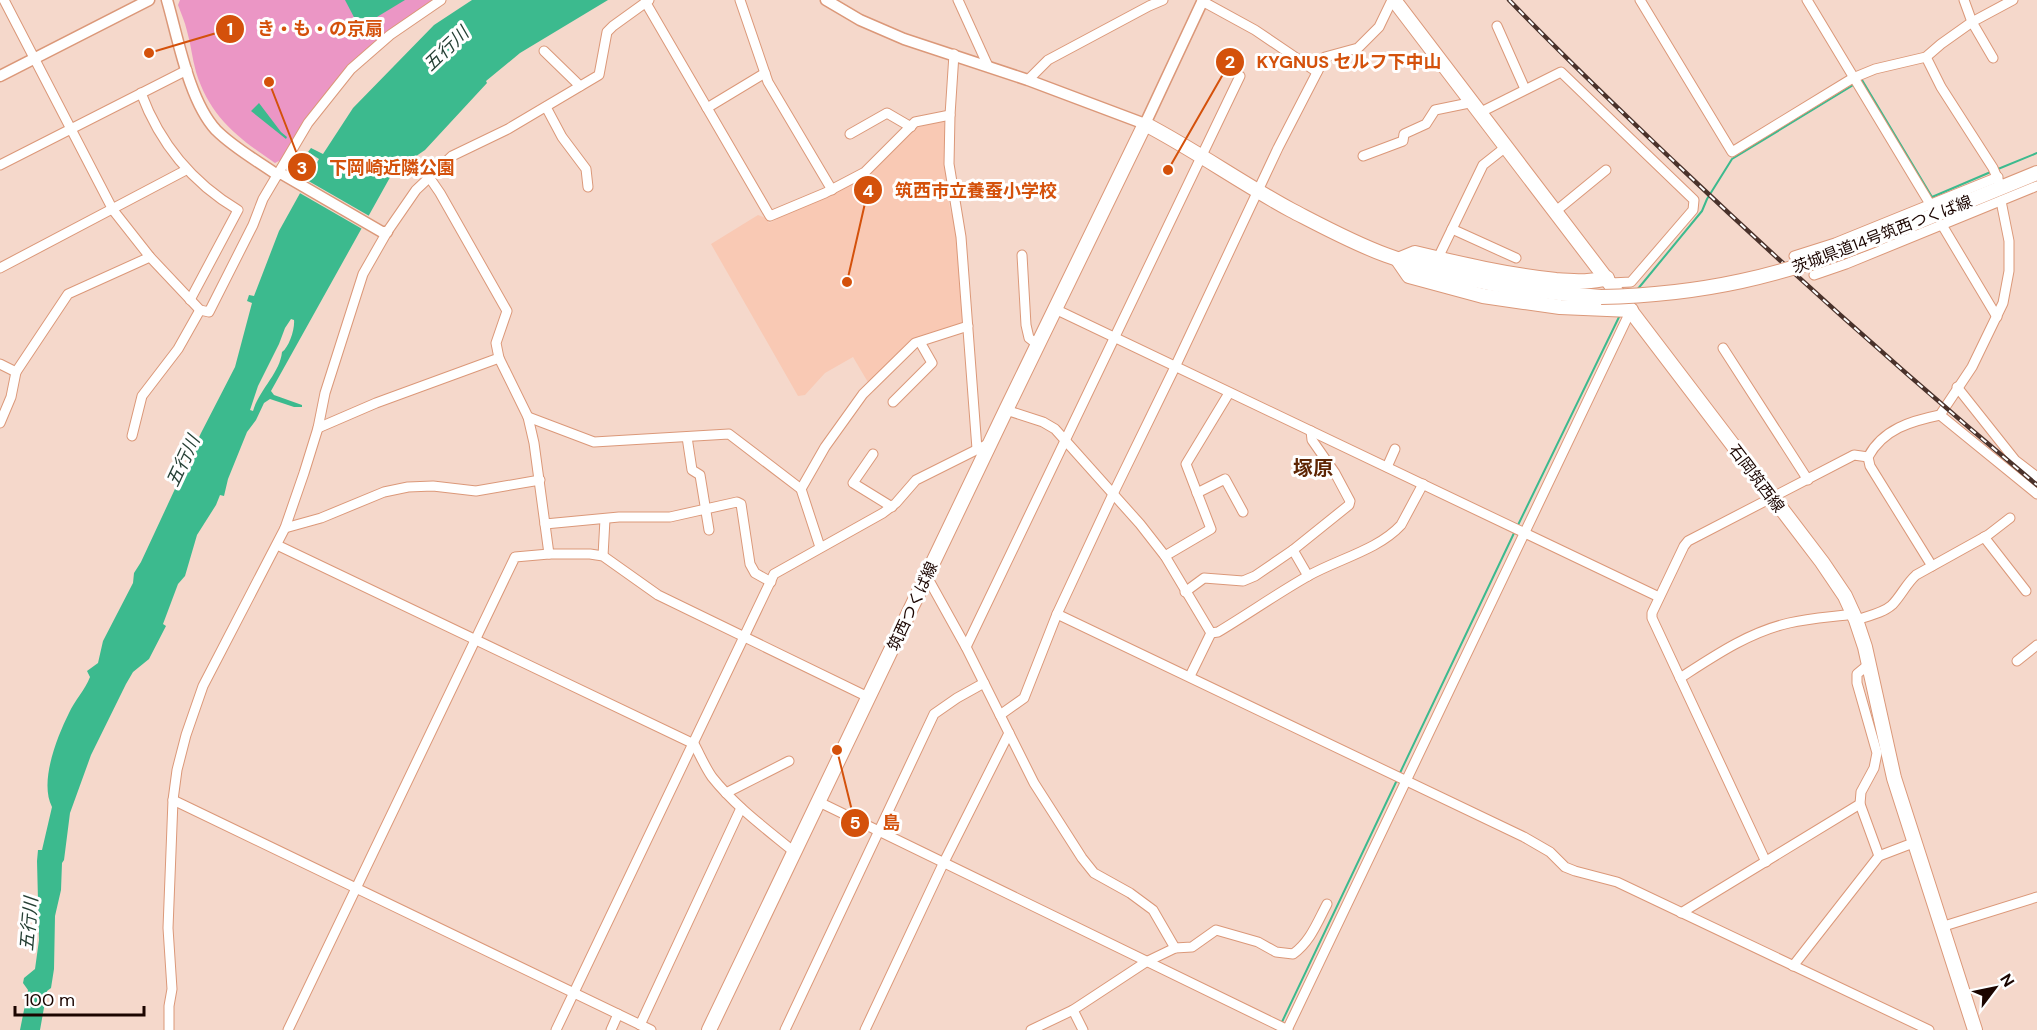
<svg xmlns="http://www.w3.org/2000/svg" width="2037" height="1030" font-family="'DM Sans','Noto Sans JP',sans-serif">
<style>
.built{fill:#f9c9b4}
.green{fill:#eb96c5}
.water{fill:#3cba8e;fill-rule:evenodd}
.pier{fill:#f5d8cb}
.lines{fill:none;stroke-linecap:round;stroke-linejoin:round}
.stream{stroke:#3cba8e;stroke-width:2}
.minor-casing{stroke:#db9879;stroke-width:11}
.tertiary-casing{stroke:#db9879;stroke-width:13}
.primary-casing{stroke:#db9879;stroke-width:16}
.minor{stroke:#fff;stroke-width:9}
.tertiary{stroke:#fff;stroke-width:10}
.primary{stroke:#fff;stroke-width:14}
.rail-casing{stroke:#4a322b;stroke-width:4.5}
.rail{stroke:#fff;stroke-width:2;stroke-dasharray:7;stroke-linecap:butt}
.primary-bridge-casing{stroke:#db9879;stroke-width:16;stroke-linecap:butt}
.primary-bridge{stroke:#fff;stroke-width:14}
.labels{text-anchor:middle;stroke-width:6;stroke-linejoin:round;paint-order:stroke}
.street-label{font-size:16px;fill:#1b0500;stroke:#fff}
.water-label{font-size:18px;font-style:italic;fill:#264035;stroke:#fff}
.quarter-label{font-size:20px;font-weight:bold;fill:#5e2604;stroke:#fff}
.leader{fill:none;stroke:#d4510b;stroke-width:2}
.callout-dot{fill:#d4510b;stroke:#fff;stroke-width:2}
.mark-label{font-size:18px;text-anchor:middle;font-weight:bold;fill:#fff}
.callout-label{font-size:18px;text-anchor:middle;font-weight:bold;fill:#d4510b;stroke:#fff;stroke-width:6;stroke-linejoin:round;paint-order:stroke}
</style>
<rect width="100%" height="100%" fill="#f5d8cb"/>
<!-- built -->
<polygon class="built" points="944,120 946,171 948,182 946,186 951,213 954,214 957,238 963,320 960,324 912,341 869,384 853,357 825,373 805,395 798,396 711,244 758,215 766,218 769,223 777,219 776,216 866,176 915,128"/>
<!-- green -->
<path class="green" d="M180,0h257l-48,32 -86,93 -22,35 -6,3c-37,-25 -65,-46 -79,-91 -4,-14 -5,-28 -9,-41 -2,-9 -6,-18 -9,-26z"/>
<!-- water -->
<g class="water">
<polygon points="345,0 405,0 367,23 356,21"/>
<path d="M472,0h136l-88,53 -34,28 1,2 -62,67 -32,22 -122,219 3,4 28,10v2h-8l-24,-8 -6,4 -8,17 -9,12 -19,47 -4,17 -4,-1 -4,10 -19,30 -12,41 -7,8 -15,40 3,2 -17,33 -16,13 -7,12 -35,71 -21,58 -6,47 -2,3 -1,27 -6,26 -1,53 -3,19 -4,3 -7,39h-20l8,-40 -5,-7 1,-5 11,-9 4,-29 -2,-79 1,-11h4l10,-43c-13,-25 5,-70 17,-94 6,-13 16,-23 21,-36l-3,-6 11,-8 5,-22 30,-58 1,-10 7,-11 60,-129 34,-66 17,-64 -5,-2 2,-6 5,1 25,-65 40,-72 -11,-7 3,-4 12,6 30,-46 81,-83zM291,319l3,1c1,9 -5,27 -12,32 -2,21 -23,38 -29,59l-3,-1 8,-24 21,-42 6,-16z"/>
<polygon points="259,103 281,132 287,137 286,139 251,111"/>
</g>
<!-- pier -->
<polygon class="pier" points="305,179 371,217 364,230 298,192"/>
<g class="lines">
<!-- stream -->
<g class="stream">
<polyline points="1860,81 1862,80 1932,197 1993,171"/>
<polyline points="1998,169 2037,153"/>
<polyline points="1637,290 1702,211 1707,199 1732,159 1855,84"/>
<polyline points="1518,525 1620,315"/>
<polyline points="1399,775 1515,531"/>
<polyline points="1281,1024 1397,780"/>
</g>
<!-- minor casing -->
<g class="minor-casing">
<g id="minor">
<polyline points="4,0 113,210 150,257 200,310 209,312 253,225 263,199 308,123 351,69 390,35 441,0"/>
<polyline points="740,0 768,82 832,190"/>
<polyline points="958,0 988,66"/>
<polyline points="1640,0 1732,152 1853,78 1875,69 1926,57 1941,44 1972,22 1964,0"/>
<polyline points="1807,0 1930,204"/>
<polyline points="1202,1 1255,30 1317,72"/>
<polyline points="646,3 770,216 825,193 865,172 915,122 950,115"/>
<polyline points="1497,26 1525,89"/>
<polyline points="544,51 580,86"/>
<polyline points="954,54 950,115 949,164 961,237 977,449"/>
<polyline points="1926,57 1941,87 1993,168 1999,182"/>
<polyline points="1993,58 1972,22 2013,0"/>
<polyline points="1028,80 1048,60 1149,6 1163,0"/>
<path d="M141,93c19,51 50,89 97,117l-48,90"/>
<polyline points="546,107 562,137 586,169 588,187"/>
<polyline points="707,108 765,73"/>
<polyline points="1481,112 1561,72 1694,200 1693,210 1631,282 1611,283"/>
<polyline points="850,134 887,113 911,127"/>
<polyline points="1363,156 1403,141 1404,134 1426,124 1435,110 1474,102"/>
<polyline points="0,165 187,70"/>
<polyline points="429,177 440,193 507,311 496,343 499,358 528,417 534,443 549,554"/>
<polyline points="1556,211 1606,170"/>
<polyline points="1942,225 1997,317"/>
<polyline points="1452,229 1516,258"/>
<polyline points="1022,255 1026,325 1029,338 1038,345"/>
<polyline points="1794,256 1835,243 1998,177"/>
<polyline points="1438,258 1483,165 1507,146"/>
<polyline points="0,268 186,170"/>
<polyline points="1814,275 1846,264 2037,186"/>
<polyline points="1055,309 1659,597"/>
<polyline points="1723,348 1808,480"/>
<polyline points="0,364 16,372 68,294 150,257"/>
<polyline points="1957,387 2015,460 2037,477"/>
<polyline points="893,402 932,363 920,342"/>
<polyline points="1006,410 1043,422 1055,429 1140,524 1165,556 1211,633"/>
<polyline points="1940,415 2037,494"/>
<polyline points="528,417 594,442 729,434 801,489 820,547"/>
<polyline points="0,423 11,397 16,372"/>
<polyline points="318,428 376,403 499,358"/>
<polyline points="132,436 142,396 178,349 200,310"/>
<polyline points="687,437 692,470 700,475 709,530"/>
<polyline points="873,454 853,483 892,507"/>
<polyline points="1387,467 1395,449"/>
<polyline points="801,489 825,447 863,394 915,343 968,326"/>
<polyline points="1197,493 1225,479 1243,512"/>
<polyline points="545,524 619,517 670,517 737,502 741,504 750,564 755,573 771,582"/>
<polyline points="285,528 321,518 384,492 408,487 433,486 476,491 540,480"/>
<polyline points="1984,537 2026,591"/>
<path d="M277,545l417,199c6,11 11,23 18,33 23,29 53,51 81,74"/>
<polyline points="1293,550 1308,576"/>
<polyline points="603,556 605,519"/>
<polyline points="1165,556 1211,529 1186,464 1229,393"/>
<path d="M1932,566l-62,-100 -2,-9c15,-28 43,-36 72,-42l32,-48 31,-64 6,-32v-30l-8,-40"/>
<polyline points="926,575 966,647 1034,783 1082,858 1094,873 1130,893 1153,910 1175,948"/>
<polyline points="1185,592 1204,578 1243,581 1255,576 1293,550 1349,505 1350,501 1335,473 1312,440 1311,431"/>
<polyline points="1057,614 1524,837 1550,852 1565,867 1575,871 1617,882 1929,1030"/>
<path d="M1856,620c12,-4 27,-7 36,-15 9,-9 14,-21 24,-30l72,-40 22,-17"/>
<path d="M1211,633l7,-1c30,-18 60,-39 90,-56 30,-17 70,-26 93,-51l22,-41"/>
<polyline points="966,647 1240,76"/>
<polyline points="2017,661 2037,645"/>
<polyline points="1869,664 1857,674 1857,683 1877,753 1874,768 1861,792 1860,804 1879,856"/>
<polyline points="1190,676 1211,633"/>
<path d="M1680,678c34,-22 69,-46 109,-55 21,-5 43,-6 65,-9"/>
<polyline points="1000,715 1024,698 1057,614 1113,494 1175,367 1278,148 1325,57 1358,48 1379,27 1392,0"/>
<polyline points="726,793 789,761"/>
<polyline points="173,800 651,1030"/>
<polyline points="817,801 1288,1030"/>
<polyline points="1766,862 1652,618 1652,613 1684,546 1688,541 1854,455 1868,457"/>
<polyline points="1681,913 1860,804"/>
<polyline points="1941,927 2037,897"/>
<polyline points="1793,966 1879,856 1913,843"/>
<polyline points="1073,1010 1083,1030"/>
<polyline points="640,1025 741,808"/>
<polyline points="169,1030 169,1006 172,989 168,928 173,800 177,770 186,735 203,686 285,528 304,473 318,428 325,393 363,274 387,232 416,190 452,156 508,129 599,75 607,32 613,26 649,0"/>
<polyline points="288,1030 515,557 549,554 590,554 603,556 658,595 868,697"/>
<polyline points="556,1030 774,574 883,513 896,503 916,480 990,443"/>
<polyline points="611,1030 618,1014"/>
<polyline points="785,1030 934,714 957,698 984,683"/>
<polyline points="865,1030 943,864 1009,733"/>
<path d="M1031,1030l42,-20 73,-48 29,-14 17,-1 24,-17 42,12 18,10 17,2c17,-12 24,-31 34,-50"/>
<polyline points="1287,1030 1631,310"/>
</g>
</g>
<!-- tertiary casing -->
<g class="tertiary-casing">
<g id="tertiary">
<path d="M167,0c11,38 22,101 49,130 18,18 40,30 60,44h6l100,58h5"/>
<polyline points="826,0 860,20 904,39 1028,80 1145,124 1203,0"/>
<polyline points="0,76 149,0"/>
</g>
</g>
<!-- primary casing -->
<g class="primary-casing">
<g id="primary">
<polyline points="1394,0 1822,562 1845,596 1856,620 1865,647 1894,778 1975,1030"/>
<polyline points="1876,239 2037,173"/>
<path d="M1607,278c-17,5 -34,3 -51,2 -48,-5 -95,-16 -141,-27l-17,7 11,16 74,20 41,6 36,5 71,3"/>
<path d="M709,1030l297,-620 139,-286c50,26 96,59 146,86 31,16 62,33 95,45 70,26 141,36 215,42"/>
</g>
</g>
<!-- minor -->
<use href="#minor" class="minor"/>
<!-- tertiary -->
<use href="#tertiary" class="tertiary"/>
<!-- primary -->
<use href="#primary" class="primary"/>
<!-- rail casing -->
<g class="rail-casing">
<path id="rail" d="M1509,0c57,59 116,115 175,171 114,108 232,213 353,314"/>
</g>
<!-- rail -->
<use href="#rail" class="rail"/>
<!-- primary-bridge casing -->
<g class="primary-bridge-casing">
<path id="primary-bridge" d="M1601,297c101,-2 181,-21 275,-58"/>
</g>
<!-- primary-bridge -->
<use href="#primary-bridge" class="primary-bridge"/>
</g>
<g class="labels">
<!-- street labels -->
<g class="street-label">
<text transform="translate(1882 234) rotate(-21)" y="6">茨城県道14号筑西つくば線</text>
<text transform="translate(1757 478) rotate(53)" y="6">石岡筑西線</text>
<text transform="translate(912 606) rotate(-65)" y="6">筑西つくば線</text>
</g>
<!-- water labels -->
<g class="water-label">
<text transform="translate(446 49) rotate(-44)" y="6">五行川</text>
<text transform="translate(183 461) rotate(-65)" y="6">五行川</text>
<text transform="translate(29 924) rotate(-85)" y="6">五行川</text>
</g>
<!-- quarter labels -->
<g class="quarter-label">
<text x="1313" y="475">塚原</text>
</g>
</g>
<!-- callouts -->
<path class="leader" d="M149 53L230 29M1168 170L1230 62M269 82L302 167M847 282L868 190M837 750L855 823"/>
<g class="callout-dot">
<circle cx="149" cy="53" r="6"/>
<circle cx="1168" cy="170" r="6"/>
<circle cx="269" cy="82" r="6"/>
<circle cx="847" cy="282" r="6"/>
<circle cx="837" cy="750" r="6"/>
<circle cx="230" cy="29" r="15"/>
<circle cx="1230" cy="62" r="15"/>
<circle cx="302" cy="167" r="15"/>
<circle cx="868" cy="190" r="15"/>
<circle cx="855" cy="823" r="15"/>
</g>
<g class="mark-label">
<text x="230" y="35">1</text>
<text x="1230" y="68">2</text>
<text x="302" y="174">3</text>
<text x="868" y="197">4</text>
<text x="855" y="829">5</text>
</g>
<g class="callout-label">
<text x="320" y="35">き・も・の京扇</text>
<text x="1349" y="68">KYGNUS セルフ下中山</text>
<text x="392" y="174">下岡崎近隣公園</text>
<text x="976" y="197">筑西市立養蚕小学校</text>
<text x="891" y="829">島</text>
</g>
<!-- north arrow -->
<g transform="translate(1995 988) rotate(58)" stroke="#ffffff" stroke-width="4.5" paint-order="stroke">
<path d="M0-4.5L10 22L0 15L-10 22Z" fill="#1b0500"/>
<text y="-9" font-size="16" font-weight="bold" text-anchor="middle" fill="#1b0500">N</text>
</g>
<!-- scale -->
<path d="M15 1006v9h129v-9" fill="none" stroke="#1b0500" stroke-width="3"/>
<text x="24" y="1006" font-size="18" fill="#1b0500" stroke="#ffffff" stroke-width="4.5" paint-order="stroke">100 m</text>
</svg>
